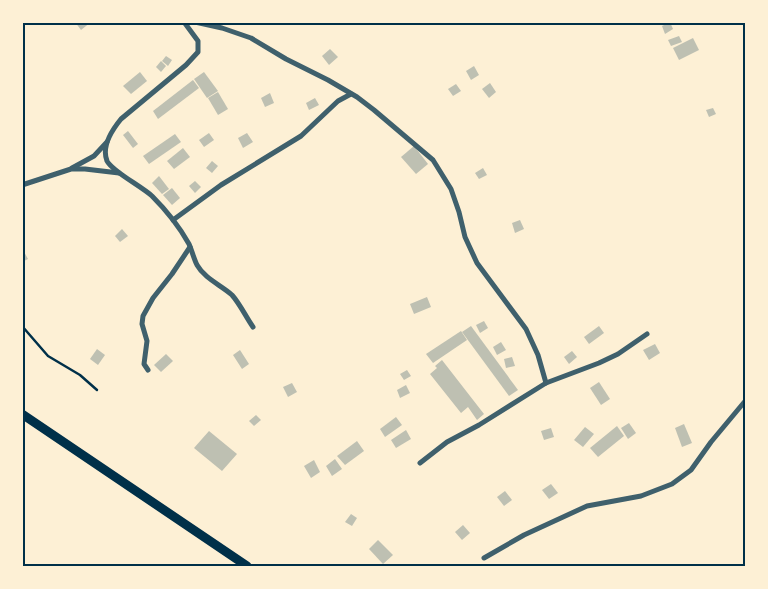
<svg xmlns="http://www.w3.org/2000/svg" width="768" height="589" font-family="'Alegreya Sans',sans-serif">
<style>
.building{fill:#bec0b2}
.lines{fill:none;stroke-linecap:round;stroke-linejoin:round}
.path{stroke:#003049;stroke-width:2.5}
.minor{stroke:#3f606c;stroke-width:5}
.secondary{stroke:#003049;stroke-width:9}
.neatline{fill:none;stroke:#003049;stroke-width:2}
</style>
<rect width="100%" height="100%" fill="#fdf0d5"/>
<!-- building -->
<g class="building">
<polygon points="75,22 91,22 81,30"/>
<polygon points="670,22 673,29 665,34 662,26"/>
<polygon points="679,36 682,42 671,46 668,40"/>
<polygon points="693,38 699,50 679,60 673,48"/>
<polygon points="330,49 338,57 329,65 322,56"/>
<polygon points="166,56 172,60 168,66 162,61"/>
<polygon points="161,61 166,66 161,72 156,67"/>
<polygon points="474,66 479,75 471,80 466,71"/>
<polygon points="140,72 147,81 131,94 123,86"/>
<polygon points="204,72 218,91 207,98 194,79"/>
<polygon points="193,80 199,88 158,119 153,111"/>
<polygon points="490,83 496,92 489,98 482,89"/>
<polygon points="456,84 461,91 453,96 448,89"/>
<polygon points="218,92 228,109 218,115 208,98"/>
<polygon points="270,93 274,103 265,107 261,98"/>
<polygon points="315,98 319,105 309,110 306,103"/>
<polygon points="713,108 716,114 709,117 706,110"/>
<polygon points="128,131 138,144 133,148 123,135"/>
<polygon points="209,133 214,140 204,147 199,140"/>
<polygon points="247,133 253,142 243,148 238,138"/>
<polygon points="175,134 181,142 149,164 143,156"/>
<polygon points="414,146 428,164 416,174 401,157"/>
<polygon points="183,148 190,157 174,169 167,161"/>
<polygon points="212,161 218,166 212,173 206,168"/>
<polygon points="483,168 487,175 479,179 475,173"/>
<polygon points="159,176 169,189 162,194 152,183"/>
<polygon points="195,181 201,187 195,193 189,186"/>
<polygon points="172,188 180,198 172,205 163,195"/>
<polygon points="520,220 524,229 515,233 512,223"/>
<polygon points="122,229 128,236 120,242 115,236"/>
<polygon points="22,248 28,259 22,262"/>
<polygon points="427,297 431,307 414,314 410,304"/>
<polygon points="484,321 488,328 480,333 476,325"/>
<polygon points="471,326 518,390 509,396 462,332"/>
<polygon points="599,326 604,333 589,344 584,337"/>
<polygon points="461,331 467,340 433,363 426,354"/>
<polygon points="501,342 506,350 497,355 493,347"/>
<polygon points="655,344 660,353 649,360 643,350"/>
<polygon points="97,349 105,355 98,365 90,359"/>
<polygon points="240,350 249,364 242,369 233,355"/>
<polygon points="572,351 577,357 569,364 564,357"/>
<polygon points="166,354 173,361 161,372 154,365"/>
<polygon points="512,357 515,366 506,368 504,359"/>
<polygon points="442,360 484,414 477,420 468,407 461,413 430,374 437,368 435,366"/>
<polygon points="407,370 411,376 404,380 400,374"/>
<polygon points="599,382 610,399 601,405 590,388"/>
<polygon points="292,383 297,392 288,397 283,387"/>
<polygon points="406,385 410,393 400,398 397,390"/>
<polygon points="256,415 261,420 254,426 249,421"/>
<polygon points="396,417 402,425 385,437 380,429"/>
<polygon points="629,423 636,433 628,439 621,428"/>
<polygon points="684,424 692,443 682,447 675,428"/>
<polygon points="617,426 624,436 598,457 590,448"/>
<polygon points="585,427 594,434 583,447 574,440"/>
<polygon points="551,428 554,437 544,440 541,431"/>
<polygon points="406,430 411,439 396,448 391,440"/>
<polygon points="209,431 237,454 222,471 194,448"/>
<polygon points="357,441 364,451 345,465 337,456"/>
<polygon points="335,459 342,469 332,476 326,466"/>
<polygon points="314,460 320,472 311,478 304,466"/>
<polygon points="551,484 558,493 549,499 542,490"/>
<polygon points="505,491 512,500 504,506 497,497"/>
<polygon points="351,514 357,518 352,526 345,522"/>
<polygon points="463,525 470,533 462,540 455,532"/>
<polygon points="378,540 393,555 383,564 369,549"/>
</g>
<g class="lines">
<!-- path -->
<polyline class="path" points="22,326 48,356 80,375 97,390"/>
<!-- minor -->
<g class="minor">
<path d="M184,22l14,19v11l-12,13 -65,54c-9,11 -20,27 -14,42 5,10 34,25 45,35 14,14 27,30 37,48 3,7 5,15 8,21 8,14 24,20 35,30 8,9 14,22 21,32"/>
<polyline points="195,22 222,28 251,38 286,59 328,80 357,97 374,110 433,160 451,189 459,212 465,237 477,263 526,329 538,355 546,383"/>
<polyline points="72,168 94,156 107,142"/>
<polyline points="22,185 71,169 85,169 119,173"/>
<polyline points="173,220 221,185 301,136 338,101 351,94"/>
<polyline points="148,370 144,364 147,341 142,324 143,316 153,298 172,274 190,247"/>
<polyline points="420,463 447,442 479,425 546,383 599,363 618,354 647,334"/>
<polyline points="484,558 524,535 587,506 641,496 672,484 691,470 711,442 746,400"/>
</g>
<!-- secondary -->
<polyline class="secondary" points="22,414 247,566"/>
</g>
<!-- border -->
<rect width="768" height="589" fill="none" stroke="#fdf0d5" stroke-width="48"/>
<rect x="24" y="24" width="720" height="541" class="neatline"/>
</svg>
